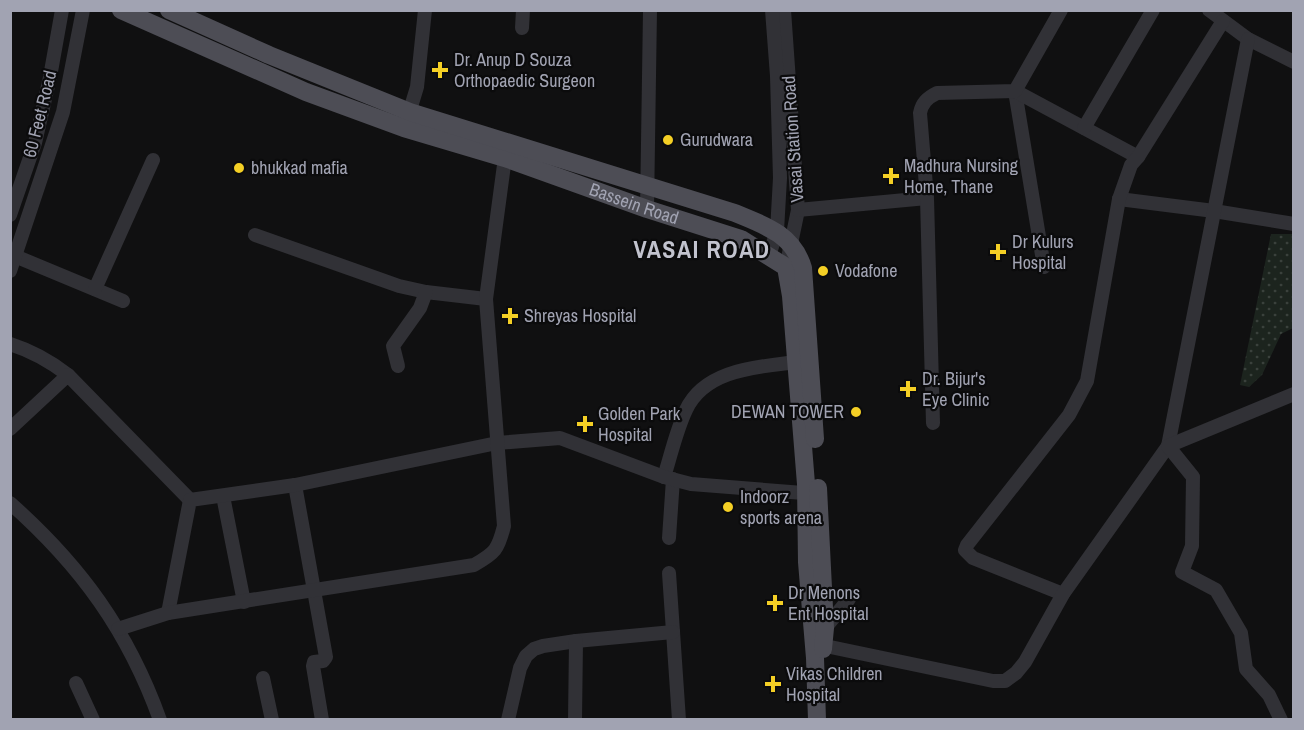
<svg xmlns="http://www.w3.org/2000/svg" width="1304" height="730" font-family="'Archivo Narrow',sans-serif">
<style>
.park{fill:url(#park-dots)}
.lines{fill:none;stroke-linecap:round;stroke-linejoin:round}
.minor{stroke:#313136;stroke-width:14}
.major{stroke:#4d4d55;stroke-width:18}
.poi-dot{fill:#f4cf25;stroke:#0b0b0c;stroke-width:2}
.labels{text-anchor:middle;stroke-width:4.5;stroke-linejoin:round;paint-order:stroke}
.poi-label{font-size:18px;fill:#a1a3b2;stroke:#0b0b0c;text-anchor:start}
.street-label{font-size:18px;fill:#a1a3b2;stroke:#0b0b0c}
.district-label{font-size:24px;font-weight:bold;letter-spacing:1.5px;fill:#c2c3ce;stroke:#0b0b0c}
</style>
<defs>
<pattern id="park-dots" width="8" height="8" patternUnits="userSpaceOnUse" patternTransform="scale(1.5)"><rect width="8" height="8" fill="#1c241e"/><path d="M2 2h.1M6 6h.1" fill="none" stroke="#3a413c" stroke-width="1.8" stroke-linecap="round"/></pattern>
</defs>
<rect width="100%" height="100%" fill="#101011"/>
<!-- park -->
<polygon class="park" points="1271,234 1293,234 1293,328 1281,334 1262,375 1249,387 1240,385"/>
<g class="lines">
<!-- minor -->
<g class="minor">
<polyline points="784,10 798,210 789,253"/>
<polyline points="1209,10 1248,39 1294,62"/>
<polyline points="522,28 523,10"/>
<polyline points="1015,91 1044,267"/>
<polyline points="1015,91 1138,157"/>
<polyline points="407,120 417,87 425,10"/>
<polyline points="1084,128 1153,10"/>
<polyline points="1119,199 1214,211 1294,224"/>
<polyline points="647,209 650,10"/>
<polyline points="798,210 927,198"/>
<polyline points="10,215 35,143 50,77 62,10"/>
<polyline points="255,235 399,286 426,292 486,299"/>
<polyline points="10,254 123,301"/>
<polyline points="769,256 777,231 780,178 777,76 772,10"/>
<polyline points="10,271 63,112 83,10"/>
<polyline points="95,289 153,160"/>
<path d="M10,344c22,7 40,17 58,31"/>
<polyline points="398,366 393,346 420,308 426,292"/>
<path d="M933,423l-6,-225 -7,-85c2,-10 7,-15 17,-20l78,-2 46,-81"/>
<polyline points="10,429 68,375 190,500"/>
<path d="M664,477c7,-22 12,-46 22,-67 19,-41 72,-43 110,-48"/>
<polyline points="295,485 326,657 323,661 314,662 313,666 322,720"/>
<polyline points="223,496 244,602"/>
<path d="M10,503c71,63 118,128 150,217"/>
<polyline points="669,538 673,479"/>
<polyline points="669,573 679,720"/>
<polyline points="1063,594 973,558 965,550 967,545 1069,415 1087,381 1119,199 1131,165 1138,157 1223,21"/>
<polyline points="168,613 190,500 295,485 497,443 560,438 664,477 691,484 816,494"/>
<polyline points="825,628 849,599"/>
<path d="M118,629l50,-16 306,-48c21,-12 24,-15 30,-39l-18,-227 20,-149"/>
<polyline points="816,644 993,681 1005,681 1016,673 1025,662 1063,594 1168,446 1248,39"/>
<polyline points="263,678 272,720"/>
<polyline points="76,683 93,720"/>
<polyline points="508,720 520,668 526,656 534,649 543,646 576,641 673,632"/>
<polyline points="575,720 576,641"/>
<polyline points="1281,720 1269,695 1246,669 1241,633 1216,590 1182,572 1192,546 1193,477 1168,446 1294,394"/>
</g>
<!-- major -->
<g class="major">
<path id="s1" d="M121,10l185,82 98,36 101,30 142,51 94,30 45,28 5,29 15,188 1,78 8,96 2,62"/>
<path d="M169,10l100,45 141,57 325,101c29,12 58,21 68,55l12,171"/>
<polyline points="818,488 825,628 823,649"/>
</g>
</g>
<!-- markers -->
<g class="poi-dot">
<path d="M437 61h6v6h6v6h-6v6h-6v-6h-6v-6h6z"/>
<circle cx="668" cy="140" r="6"/>
<circle cx="239" cy="168" r="6"/>
<path d="M888 167h6v6h6v6h-6v6h-6v-6h-6v-6h6z"/>
<path d="M995 243h6v6h6v6h-6v6h-6v-6h-6v-6h6z"/>
<circle cx="823" cy="271" r="6"/>
<path d="M507 307h6v6h6v6h-6v6h-6v-6h-6v-6h6z"/>
<path d="M905 380h6v6h6v6h-6v6h-6v-6h-6v-6h6z"/>
<circle cx="856" cy="412" r="6"/>
<path d="M582 415h6v6h6v6h-6v6h-6v-6h-6v-6h6z"/>
<circle cx="728" cy="507" r="6"/>
<path d="M772 594h6v6h6v6h-6v6h-6v-6h-6v-6h6z"/>
<path d="M770 675h6v6h6v6h-6v6h-6v-6h-6v-6h6z"/>
</g>
<g class="labels">
<!-- poi labels -->
<g class="poi-label">
<text x="454" y="66">Dr. Anup D Souza<tspan x="454" dy="21">Orthopaedic Surgeon</tspan></text>
<text x="680" y="146">Gurudwara</text>
<text x="904" y="172">Madhura Nursing<tspan x="904" dy="21">Home, Thane</tspan></text>
<text x="251" y="174">bhukkad mafia</text>
<text x="1012" y="248">Dr Kulurs<tspan x="1012" dy="21">Hospital</tspan></text>
<text x="835" y="277">Vodafone</text>
<text x="524" y="322">Shreyas Hospital</text>
<text x="922" y="385">Dr. Bijur's<tspan x="922" dy="21">Eye Clinic</tspan></text>
<text x="844" y="418" text-anchor="end">DEWAN TOWER</text>
<text x="598" y="420">Golden Park<tspan x="598" dy="21">Hospital</tspan></text>
<text x="740" y="503">Indoorz<tspan x="740" dy="21">sports arena</tspan></text>
<text x="788" y="599">Dr Menons<tspan x="788" dy="21">Ent Hospital</tspan></text>
<text x="786" y="680">Vikas Children<tspan x="786" dy="21">Hospital</tspan></text>
</g>
<!-- street labels -->
<g class="street-label">
<text transform="translate(40 114) rotate(-76)" y="6">60 Feet Road</text>
<text transform="translate(793 139) rotate(-94)" y="6">Vasai Station Road</text>
<text dy="6" stroke="none"><textPath href="#s1" startOffset="549">Bassein Road</textPath></text>
</g>
<!-- district labels -->
<g class="district-label">
<text x="702" y="258">VASAI ROAD</text>
</g>
</g>
<!-- border -->
<rect width="1304" height="730" fill="none" stroke="#a1a3b2" stroke-width="24"/>
</svg>
